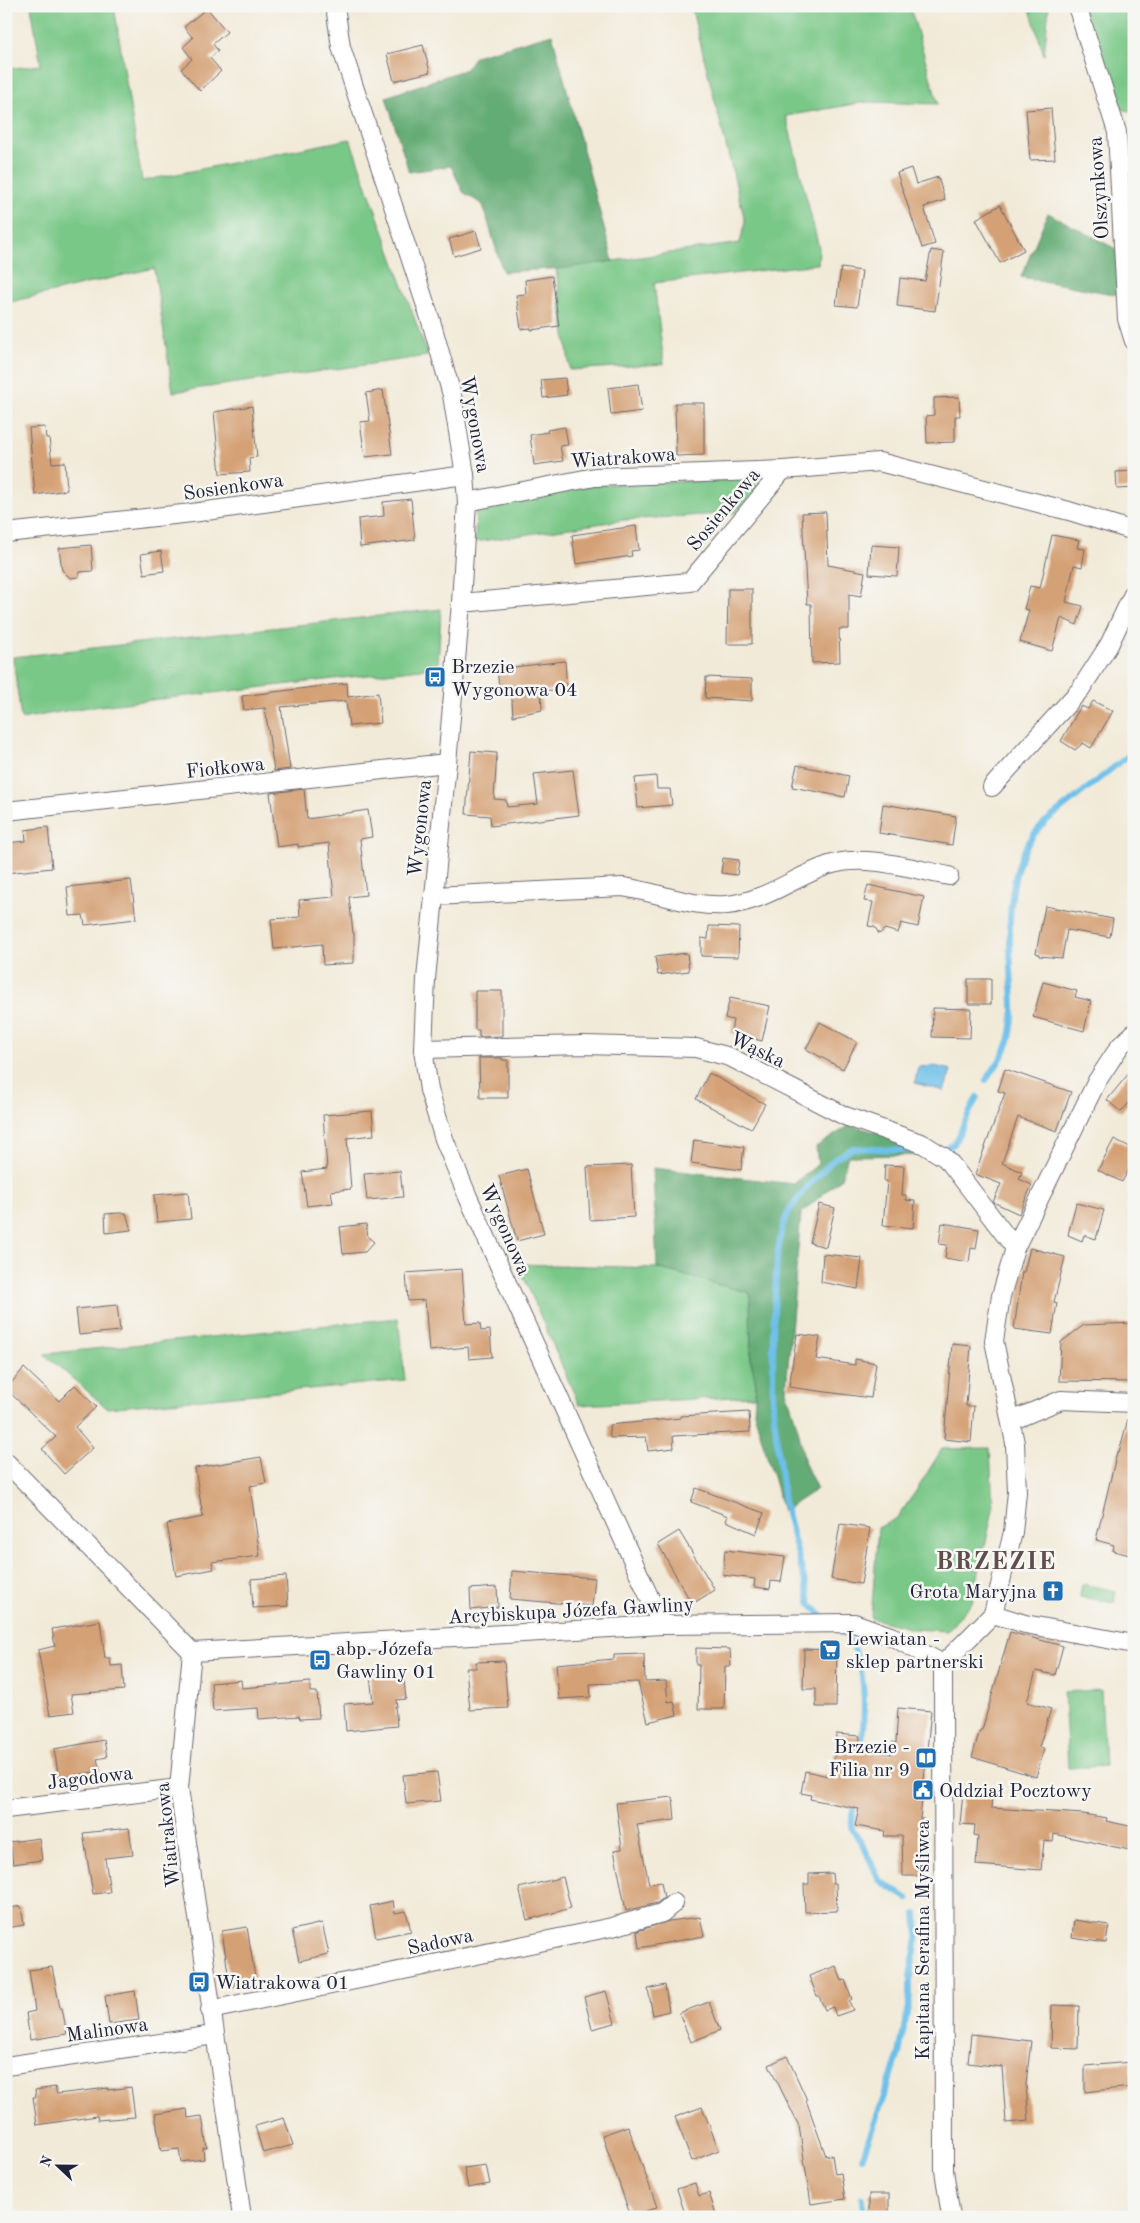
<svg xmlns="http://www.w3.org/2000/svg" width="1140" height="2223" font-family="'Old Standard TT',serif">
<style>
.green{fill:#7ac888;stroke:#4e7562}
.forest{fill:#63ac74;stroke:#426758}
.water{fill:#6dc0e9;stroke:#487192}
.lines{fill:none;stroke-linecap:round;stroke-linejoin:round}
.stream{stroke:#6dc0e9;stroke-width:6}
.building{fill:#d4a074}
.minor-casing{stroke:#6b6872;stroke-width:20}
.minor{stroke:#fff;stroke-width:18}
.labels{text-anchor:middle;stroke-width:5;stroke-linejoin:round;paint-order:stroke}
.street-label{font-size:20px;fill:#22223b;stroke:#f6f6f2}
.poi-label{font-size:20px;fill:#22223b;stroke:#f6f6f2;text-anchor:start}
.district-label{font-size:25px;font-weight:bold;letter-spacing:1px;fill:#604e4f;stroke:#f6f6f2}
</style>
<rect width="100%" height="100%" fill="#f6f6f2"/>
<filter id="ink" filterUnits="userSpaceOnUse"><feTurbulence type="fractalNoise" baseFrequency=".02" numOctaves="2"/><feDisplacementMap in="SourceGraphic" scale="10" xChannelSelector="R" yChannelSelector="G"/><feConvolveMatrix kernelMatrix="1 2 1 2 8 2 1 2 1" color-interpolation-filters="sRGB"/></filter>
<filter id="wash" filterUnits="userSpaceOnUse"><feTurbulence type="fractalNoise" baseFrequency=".0096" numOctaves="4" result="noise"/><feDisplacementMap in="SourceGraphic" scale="20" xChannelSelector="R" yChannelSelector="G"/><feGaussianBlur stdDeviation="1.12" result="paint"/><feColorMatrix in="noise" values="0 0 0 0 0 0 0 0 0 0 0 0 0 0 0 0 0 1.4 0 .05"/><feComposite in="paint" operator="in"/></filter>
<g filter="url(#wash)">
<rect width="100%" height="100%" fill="#f2ead8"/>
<!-- green -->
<g class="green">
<polygon points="31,6 114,6 142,181 350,139 428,356 173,392 154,268 6,303 6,69 41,65"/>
<polygon points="691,6 910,6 938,104 866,102 786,116 819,248 818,264 654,283 664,364 570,370 556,269 740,243 745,221"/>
<polygon points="1029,6 1049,6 1044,55"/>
<polygon points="1080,6 1134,6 1134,113 1114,106"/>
<polygon points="747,479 759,487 735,513 624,520 475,542 476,508 581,487 612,484"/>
<polygon points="441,609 438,667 82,708 21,719 13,657"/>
<polygon points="518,1264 657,1268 750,1293 751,1361 756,1384 755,1396 579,1405"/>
<polygon points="398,1318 405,1380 107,1408 44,1354"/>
<polygon points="990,1448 993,1510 972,1603 947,1631 913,1629 871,1618 878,1528 897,1518 916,1491 942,1449"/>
<polygon points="1082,1584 1116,1591 1114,1603 1080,1597"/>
<polygon points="1101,1690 1105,1766 1068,1768 1064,1692"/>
</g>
<!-- forest -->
<g class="forest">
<polygon points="552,34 613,261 566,268 503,272 483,205 463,192 451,166 409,172 386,97 466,69 475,56"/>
<polygon points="1048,213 1116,249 1118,295 1021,277"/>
<polygon points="850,1125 925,1146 924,1155 848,1156 841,1179 801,1213 786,1390 798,1429 805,1464 817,1489 783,1511 754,1412 756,1384 751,1361 750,1293 657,1268 653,1168 794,1184 818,1164 816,1147"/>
</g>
<!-- water -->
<polygon class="water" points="934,1066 951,1070 944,1091 915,1083 918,1067"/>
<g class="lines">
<!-- stream -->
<g class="stream">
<path d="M986,1080c9,-12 18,-24 23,-39 7,-23 3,-48 2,-72 -3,-48 -4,-112 34,-147l89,-71"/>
<polyline points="939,1151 954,1144 977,1097"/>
<polyline points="825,1619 811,1605 784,1502 773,1407 773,1330 777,1258 782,1228 788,1212 806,1188 834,1159 853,1148 924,1151"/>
<path d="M838,1628c33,23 27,94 22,129"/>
<polyline points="855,1799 851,1827 865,1849 879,1880 908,1899"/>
<polyline points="862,2158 899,2054 910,1997 910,1976 918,1934 916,1914"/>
<polyline points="862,2197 863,2217"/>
</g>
</g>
<g id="blocks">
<!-- building -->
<g class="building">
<polygon points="207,8 227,32 213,44 218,51 210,58 221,71 200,91 181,69 192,59 183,47 193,38 184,27"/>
<polygon points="423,45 430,72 394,81 387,54"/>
<polygon points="1051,108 1055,159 1030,160 1026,110"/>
<polygon points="911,168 916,184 938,177 945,200 924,207 935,244 922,248 897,173"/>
<polygon points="1000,205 1024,250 1000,263 976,219"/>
<polygon points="476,231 481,248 454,256 449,239"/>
<polygon points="931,250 944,252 935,311 897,306 900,278 925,281"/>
<polygon points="841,268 862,271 857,307 836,305"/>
<polygon points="552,276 559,326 531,330 531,328 521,329 516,295 526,294 525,280"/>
<polygon points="565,378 567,395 543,398 541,380"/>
<polygon points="638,384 642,411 611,415 608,388"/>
<polygon points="383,390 392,454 365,457 360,422 370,421 366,393"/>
<polygon points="959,397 960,416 955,416 955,442 927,443 926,416 934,415 934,398"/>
<polygon points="675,403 704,403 704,455 676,456"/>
<polygon points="252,406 257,457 249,458 250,472 220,474 214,412"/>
<polygon points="45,427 46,438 49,438 52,463 65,462 67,490 35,495 29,428"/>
<polygon points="565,427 568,445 560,446 563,461 534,465 530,435 548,432 547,430"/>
<polygon points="1134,471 1134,488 1117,489 1116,472"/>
<polygon points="411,499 415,540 360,547 358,519 384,516 383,502"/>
<polygon points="826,512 828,565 865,572 861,596 849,594 849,629 839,629 840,662 812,663 811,604 807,604 802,513"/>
<polygon points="636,526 639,550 631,551 632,556 576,564 572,535"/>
<polygon points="1052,535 1079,540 1077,548 1085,549 1082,567 1074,565 1066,602 1083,606 1077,625 1061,618 1052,651 1020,642 1029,610 1024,609 1030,586 1040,588"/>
<polygon points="91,545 93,571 80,572 78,577 70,578 62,570 59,548"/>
<polygon points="871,545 899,547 897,576 869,574"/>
<polygon points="161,551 164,571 144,574 141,554"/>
<polygon points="728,589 752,589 752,644 727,644"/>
<polygon points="565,661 567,689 541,691 542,710 513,716 511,686 499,687 497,669"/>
<polygon points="706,677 752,679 752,701 705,698"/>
<polygon points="347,683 348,697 378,693 381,723 349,726 346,701 281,707 290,769 274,771 265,708 244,710 242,696"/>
<polygon points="1093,701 1113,711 1091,748 1083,743 1075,750 1061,741 1081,706 1088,709"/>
<polygon points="471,751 497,753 494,799 506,800 507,807 538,804 534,774 573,770 579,815 491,826 490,816 466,814"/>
<polygon points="797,765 849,776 845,797 792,787"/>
<polygon points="656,776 657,789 670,789 672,805 638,808 635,778"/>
<polygon points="304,789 307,819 368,810 372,837 360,839 366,895 349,897 353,933 354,933 354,963 323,965 322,944 274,949 271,919 300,917 299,900 334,897 329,843 298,847 298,844 277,847 270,793"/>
<polygon points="883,804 956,816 952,845 879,833"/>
<polygon points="48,827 52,868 6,873 6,843 26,841 25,830"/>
<polygon points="723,858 739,860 737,875 721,873"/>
<polygon points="131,880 136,919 85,925 83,915 70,916 67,887"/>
<polygon points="868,885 924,897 918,927 901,923 898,933 885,929 879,934 875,927 868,926 873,902 864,901"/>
<polygon points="1045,906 1113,919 1110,937 1067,930 1062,958 1039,956 1039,954 1036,953"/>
<polygon points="709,926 739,927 738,957 701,956 701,938 708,939"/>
<polygon points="687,953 689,971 658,975 655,957"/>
<rect x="968" y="979" width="23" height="25"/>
<polygon points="1043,982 1077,991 1075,997 1091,1001 1084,1031 1033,1017"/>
<polygon points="475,991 502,991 502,1036 479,1037 479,1030 475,1030"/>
<polygon points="730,998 770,1006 762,1041 731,1033 733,1020 725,1018"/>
<polygon points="933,1008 971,1009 970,1038 932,1037"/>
<polygon points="820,1022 857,1042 843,1069 806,1049"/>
<polygon points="479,1058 502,1058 502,1060 508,1060 508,1098 480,1098"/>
<polygon points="1134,1067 1134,1097 1121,1112 1107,1100"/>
<polygon points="1005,1069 1071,1092 1057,1131 1018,1117 1002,1163 1022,1172 1019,1179 1032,1185 1019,1214 993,1202 1001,1184 975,1174 1005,1093 998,1091"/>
<polygon points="709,1073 765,1104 751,1129 696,1099"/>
<polygon points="372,1111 374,1135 347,1138 351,1189 331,1191 333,1203 307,1206 302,1172 327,1169 323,1115"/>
<polygon points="1114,1139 1134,1149 1134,1160 1122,1182 1098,1170"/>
<polygon points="694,1140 744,1147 741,1170 691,1163"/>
<polygon points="631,1165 634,1217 590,1220 587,1167"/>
<polygon points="885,1165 904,1166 902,1195 906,1195 906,1200 915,1201 913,1228 883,1225 887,1181 884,1181"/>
<polygon points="527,1169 544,1234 517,1241 499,1176"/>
<polygon points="400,1171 403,1197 367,1200 364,1174"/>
<polygon points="188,1192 191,1219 157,1222 154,1195"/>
<polygon points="1076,1203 1104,1210 1096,1239 1084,1235 1082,1241 1068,1235"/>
<polygon points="819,1204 835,1208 826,1247 810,1243"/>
<polygon points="120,1213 126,1213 131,1230 106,1233 105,1214"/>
<polygon points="942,1223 979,1229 976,1249 971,1248 969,1262 945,1258 947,1245 939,1244"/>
<polygon points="366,1224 368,1237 374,1242 365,1252 343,1254 340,1227"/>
<polygon points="1030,1248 1065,1257 1054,1302 1057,1303 1052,1334 1014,1329 1022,1272 1024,1272"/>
<polygon points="823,1254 862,1258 858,1289 821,1282"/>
<polygon points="462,1269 466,1324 480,1323 481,1331 490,1330 492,1357 469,1359 468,1347 429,1351 425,1300 408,1301 406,1273"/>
<polygon points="117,1305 120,1331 79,1335 76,1309"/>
<polygon points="1134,1323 1134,1382 1059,1381 1061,1342 1084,1325"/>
<polygon points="797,1334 820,1337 816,1359 855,1365 855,1359 876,1363 871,1398 789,1387"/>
<polygon points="952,1344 971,1346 966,1406 974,1406 971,1442 944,1439"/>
<polygon points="24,1368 59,1401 75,1385 96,1407 75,1427 93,1448 64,1474 42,1449 56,1437 6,1389"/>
<polygon points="749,1412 750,1432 673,1436 674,1448 648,1451 646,1437 610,1438 609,1425 681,1418 681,1416"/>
<polygon points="1128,1419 1134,1419 1134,1556 1113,1551 1114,1545 1096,1540 1117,1452 1119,1452"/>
<polygon points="261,1457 266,1483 250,1486 260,1556 212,1562 214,1569 176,1576 167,1524 203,1517 195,1468"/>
<polygon points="696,1488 764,1513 756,1534 726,1521 728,1516 691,1502"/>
<polygon points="840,1524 870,1528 861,1584 831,1579"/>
<polygon points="679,1531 715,1590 692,1604 658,1544"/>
<polygon points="725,1550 785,1557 781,1582 771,1581 770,1589 754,1587 755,1579 723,1575"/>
<polygon points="512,1571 595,1578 592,1606 510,1599"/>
<polygon points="286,1576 288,1606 253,1608 251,1579"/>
<polygon points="497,1587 498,1607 471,1610 470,1589"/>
<polygon points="100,1621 105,1658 110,1658 111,1666 122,1665 124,1690 71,1694 74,1712 50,1715 38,1650 55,1646 52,1629"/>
<polygon points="1010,1632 1063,1646 1055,1675 1036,1671 1027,1702 1051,1709 1039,1747 1044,1749 1036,1777 972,1757 980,1730 982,1730"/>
<polygon points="696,1648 730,1649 731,1666 725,1666 724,1709 698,1709 699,1665 696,1665"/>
<polygon points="804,1649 837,1650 836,1707 816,1707 816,1689 803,1689"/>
<polygon points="644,1654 645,1682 666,1681 668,1702 674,1701 677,1715 648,1722 638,1682 590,1684 591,1697 559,1699 556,1664 614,1659 614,1655"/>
<polygon points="504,1661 508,1708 470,1710 466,1668 476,1668 476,1662"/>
<polygon points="403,1671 406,1699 396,1700 397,1706 395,1706 397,1726 346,1731 344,1704 373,1702 370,1675"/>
<polygon points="241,1680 242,1688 310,1682 310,1692 317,1692 319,1718 300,1719 299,1716 259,1719 258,1708 213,1711 211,1683"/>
<polygon points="898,1708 931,1711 920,1819 924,1819 924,1876 903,1876 902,1836 884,1836 885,1831 855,1826 859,1809 810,1799 811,1795 801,1793 805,1771 833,1777 836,1734 860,1736 859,1750 891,1754 892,1742 896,1743"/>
<polygon points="104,1740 107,1757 97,1759 100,1771 59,1778 54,1749"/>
<polygon points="437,1772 441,1801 406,1804 403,1775"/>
<polygon points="963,1792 992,1795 991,1808 1083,1814 1107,1818 1106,1821 1134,1827 1134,1851 1054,1834 1053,1842 1044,1841 1041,1870 976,1865 978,1836 974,1835 975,1825 960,1824"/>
<polygon points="673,1797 675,1820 637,1825 649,1884 661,1882 664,1898 657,1903 626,1911 614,1850 622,1849 616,1803"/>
<polygon points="129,1828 133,1855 105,1858 110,1892 93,1894 83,1833"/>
<polygon points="39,1838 42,1860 13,1864 10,1842"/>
<polygon points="832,1873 833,1883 836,1883 837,1911 805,1912 804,1884 809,1884 809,1874"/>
<polygon points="563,1877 571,1908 527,1920 519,1888"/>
<polygon points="393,1901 395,1913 406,1911 411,1931 376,1938 370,1906"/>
<polygon points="21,1906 24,1925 6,1928 6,1909"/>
<polygon points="700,1917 704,1936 639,1948 637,1931 669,1921"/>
<polygon points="1074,1920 1109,1925 1106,1943 1072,1938"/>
<polygon points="322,1923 329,1954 299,1961 292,1930"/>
<polygon points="247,1927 256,1983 230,1987 222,1931"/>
<polygon points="836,1966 842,1981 845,1980 852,1999 849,2001 853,2010 836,2016 833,2007 825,2010 819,1996 817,1996 809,1976"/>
<polygon points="52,1967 60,2008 62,2008 67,2034 30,2040 26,2013 35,2011 29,1970"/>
<polygon points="665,1985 669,2011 653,2015 648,1989"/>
<polygon points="135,1991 139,2020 109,2024 105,1996"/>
<polygon points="606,1991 615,2023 592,2029 584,1997"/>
<polygon points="709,2002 720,2030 691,2042 679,2013"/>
<polygon points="1052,2005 1079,2006 1078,2049 1051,2048"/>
<polygon points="971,2034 1031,2041 1026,2084 1029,2121 1006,2123 1002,2067 968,2063"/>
<polygon points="787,2056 807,2100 806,2100 826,2156 832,2155 835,2174 841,2173 845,2199 811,2204 799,2126 769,2065"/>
<polygon points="1131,2062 1131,2087 1085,2092 1085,2066"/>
<polygon points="55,2087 57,2094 108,2088 108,2090 131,2087 135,2117 98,2120 97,2116 37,2125 33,2097 36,2097 35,2090"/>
<polygon points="702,2107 719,2150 692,2161 675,2117"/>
<polygon points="187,2109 188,2118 202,2116 207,2148 203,2148 204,2159 181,2162 179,2149 161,2151 155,2114"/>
<polygon points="284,2118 293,2145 263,2153 255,2126"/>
<polygon points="628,2126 657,2207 631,2217 602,2135"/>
<polygon points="486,2165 490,2184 468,2188 464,2168"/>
<polygon points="695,2183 699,2196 709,2193 717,2217 686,2217 677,2189"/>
<rect x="869" y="2194" width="20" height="19"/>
</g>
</g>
</g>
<g filter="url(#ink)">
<use href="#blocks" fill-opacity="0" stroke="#6b6872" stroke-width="1"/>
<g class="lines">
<!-- minor casing -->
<g class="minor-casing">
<g id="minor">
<polyline points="335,6 341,47 431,321 452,395 465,475 467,502 461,603 447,763 426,979 423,1049 429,1090 444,1139 468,1197 662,1625"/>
<polyline points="1077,6 1117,132 1127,319 1134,341"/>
<polyline points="467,502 595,477 783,470 879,462 1069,511 1134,531"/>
<polyline points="6,533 192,513 465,475"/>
<polyline points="461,603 690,582 783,470"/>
<polyline points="992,787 1080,690 1109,645 1134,592"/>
<polyline points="6,811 447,763"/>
<path d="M434,896l189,-9c35,5 69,21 104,18 37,-3 69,-29 102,-40 35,-12 84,4 120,11"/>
<polyline points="423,1049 584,1045 696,1048 730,1057 845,1116 923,1144 944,1157 951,1164 1015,1248"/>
<polyline points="1011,1421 1061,1400 1134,1403"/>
<polyline points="6,1462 192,1652 179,1788 242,2217"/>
<polyline points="993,1614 1025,1624 1134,1644"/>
<polyline points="192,1652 662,1625 854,1623 893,1637 943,1664"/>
<polyline points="6,1809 179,1788"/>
<polyline points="210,2010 612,1927 662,1913 674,1903"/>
<polyline points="6,2066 214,2035"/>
<polyline points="951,2217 944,2170 943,1664 993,1614 1013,1532 1017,1492 1015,1443 994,1341 1001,1296 1015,1248 1097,1081 1120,1046 1134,1033"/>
</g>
</g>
<!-- minor -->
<use href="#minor" class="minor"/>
</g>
</g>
<!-- icons -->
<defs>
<g id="bus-square" transform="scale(1.125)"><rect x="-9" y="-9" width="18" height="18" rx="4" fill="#1f6fb2" stroke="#f6f6f2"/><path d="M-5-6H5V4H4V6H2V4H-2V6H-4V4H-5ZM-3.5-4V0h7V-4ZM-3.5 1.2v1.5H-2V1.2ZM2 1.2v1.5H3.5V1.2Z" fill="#fff"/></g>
<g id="church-square" transform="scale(1.125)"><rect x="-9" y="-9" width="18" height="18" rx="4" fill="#1f6fb2" stroke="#f6f6f2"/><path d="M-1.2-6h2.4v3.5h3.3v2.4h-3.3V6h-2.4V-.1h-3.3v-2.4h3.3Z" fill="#fff"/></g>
<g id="supermarket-square" transform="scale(1.125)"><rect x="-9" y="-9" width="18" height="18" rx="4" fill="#1f6fb2" stroke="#f6f6f2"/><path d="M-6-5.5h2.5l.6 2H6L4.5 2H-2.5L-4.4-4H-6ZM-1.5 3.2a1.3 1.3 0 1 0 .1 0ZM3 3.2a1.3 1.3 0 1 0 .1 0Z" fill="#fff"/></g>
<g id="library-square" transform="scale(1.125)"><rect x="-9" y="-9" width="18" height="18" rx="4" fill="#1f6fb2" stroke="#f6f6f2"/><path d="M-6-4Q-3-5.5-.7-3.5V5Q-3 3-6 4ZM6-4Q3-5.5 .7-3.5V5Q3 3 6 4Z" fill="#fff"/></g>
<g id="civic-square" transform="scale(1.125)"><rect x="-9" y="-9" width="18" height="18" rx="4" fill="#1f6fb2" stroke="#f6f6f2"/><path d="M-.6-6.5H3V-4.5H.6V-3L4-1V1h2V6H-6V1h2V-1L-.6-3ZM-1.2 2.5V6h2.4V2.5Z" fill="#fff"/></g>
</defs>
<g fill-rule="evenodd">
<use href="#bus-square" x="435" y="677"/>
<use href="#church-square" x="1053" y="1591"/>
<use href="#supermarket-square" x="830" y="1650"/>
<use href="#bus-square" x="320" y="1660"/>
<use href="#library-square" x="926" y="1758"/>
<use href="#civic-square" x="923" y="1790"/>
<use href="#bus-square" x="199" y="1982"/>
</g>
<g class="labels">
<!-- street labels -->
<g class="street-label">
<text transform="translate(1098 188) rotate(-94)" y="7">Olszynkowa</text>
<text transform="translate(476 424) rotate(80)" y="7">Wygonowa</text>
<text transform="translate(623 457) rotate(-4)" y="7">Wiatrakowa</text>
<text transform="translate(233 486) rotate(-8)" y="7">Sosienkowa</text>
<text transform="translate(723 509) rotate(-50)" y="7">Sosienkowa</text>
<text transform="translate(225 767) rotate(-6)" y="7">Fiołkowa</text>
<text transform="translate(419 828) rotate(-84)" y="7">Wygonowa</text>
<text transform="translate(758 1049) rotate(26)" y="7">Wąska</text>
<text transform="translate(506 1229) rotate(66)" y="7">Wygonowa</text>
<text transform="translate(571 1610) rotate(-3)" y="7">Arcybiskupa Józefa Gawliny</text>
<text transform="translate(90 1777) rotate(-7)" y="7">Jagodowa</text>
<text transform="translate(167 1835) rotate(-96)" y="7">Wiatrakowa</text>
<text transform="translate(922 1940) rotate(-90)" y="7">Kapitana Serafina Myśliwca</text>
<text transform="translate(440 1941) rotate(-12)" y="7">Sadowa</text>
<text transform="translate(107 2029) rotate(-8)" y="7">Malinowa</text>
</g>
<!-- poi labels -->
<g class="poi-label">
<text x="451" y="673">Brzezie<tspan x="451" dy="23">Wygonowa 04</tspan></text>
<text x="1037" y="1598" text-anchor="end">Grota Maryjna</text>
<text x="846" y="1645">Lewiatan -<tspan x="846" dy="23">sklep partnerski</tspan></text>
<text x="336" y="1655">abp. Józefa<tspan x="336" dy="23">Gawliny 01</tspan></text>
<text x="910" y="1753" text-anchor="end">Brzezie -<tspan x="910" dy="23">Filia nr 9</tspan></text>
<text x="939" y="1797">Oddział Pocztowy</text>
<text x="215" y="1989">Wiatrakowa 01</text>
</g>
<!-- district labels -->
<g class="district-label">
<text x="996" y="1569">BRZEZIE</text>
</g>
</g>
<!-- margin -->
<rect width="1140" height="2223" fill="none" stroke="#f6f6f2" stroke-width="25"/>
<!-- north arrow -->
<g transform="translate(58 2166) rotate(292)" stroke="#f6f6f2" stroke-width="4" paint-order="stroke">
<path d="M0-4L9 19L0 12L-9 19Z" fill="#22223b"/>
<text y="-8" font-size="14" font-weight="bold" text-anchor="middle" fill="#22223b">N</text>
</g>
</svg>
